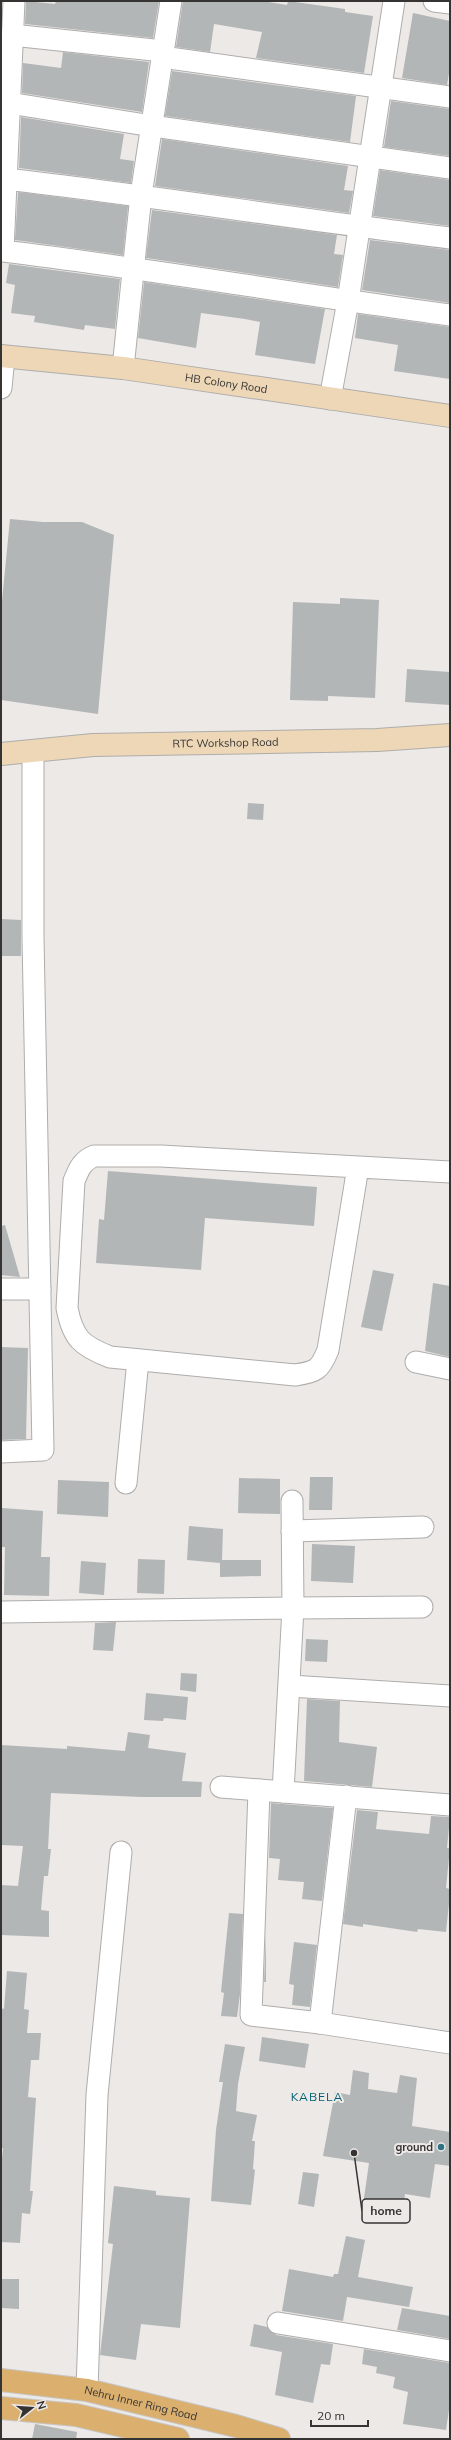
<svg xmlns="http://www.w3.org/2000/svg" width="451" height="2440" font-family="Mulish,sans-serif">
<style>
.building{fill:#b3b6b7}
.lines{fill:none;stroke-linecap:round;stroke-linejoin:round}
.street-casing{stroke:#afadab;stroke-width:23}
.secondary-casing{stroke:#afadab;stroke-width:24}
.primary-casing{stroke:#c6c6c6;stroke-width:24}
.street{stroke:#fff;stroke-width:21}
.secondary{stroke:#edd7b7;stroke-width:22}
.primary{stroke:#dbaf6e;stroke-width:22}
.poi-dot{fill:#2f7382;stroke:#ece9e7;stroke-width:1.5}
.labels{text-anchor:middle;stroke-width:4;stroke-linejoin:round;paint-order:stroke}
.street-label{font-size:11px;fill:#353433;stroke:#ece9e7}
.poi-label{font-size:11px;font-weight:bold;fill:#353433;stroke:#ece9e7;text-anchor:end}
.neighbourhood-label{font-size:12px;letter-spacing:1px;fill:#006071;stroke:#ece9e7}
.leader{fill:none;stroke:#353433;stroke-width:1.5}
.callout-dot{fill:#353433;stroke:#ece9e7;stroke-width:1.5}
.callout{fill:#ece9e7;stroke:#353433;stroke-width:1.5}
.callout-label{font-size:12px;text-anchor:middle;font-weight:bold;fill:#353433}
</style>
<rect width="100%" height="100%" fill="#ece9e7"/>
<!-- building -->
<g class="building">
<polygon points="26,1 55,4 56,1 159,1 153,38 25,24"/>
<polygon points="183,1 262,1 287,5 288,1 345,9 345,12 373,16 364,73 256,58 262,32 214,24 210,52 176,47"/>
<polygon points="413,13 450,21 450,67 447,85 402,78"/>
<polygon points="63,52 149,62 142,112 22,93 23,63 61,68"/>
<polygon points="172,71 356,96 350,142 165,116"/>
<polygon points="391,101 450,109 450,156 384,147"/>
<polygon points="21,117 124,134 120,159 134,161 131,183 19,168"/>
<polygon points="162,139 348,166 344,190 353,191 349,213 155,186"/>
<polygon points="380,170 450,180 450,226 373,216"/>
<polygon points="18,192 128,206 123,255 15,240"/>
<polygon points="152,210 337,235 334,254 343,255 338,287 146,258"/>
<polygon points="370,240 450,250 450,303 362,290"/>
<polygon points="9,264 120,279 115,329 85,325 84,330 34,322 35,316 11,313 15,285 6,283"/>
<polygon points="144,282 325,309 315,364 255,355 260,322 245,319 201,313 196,348 138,338"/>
<polygon points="358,314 450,327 450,379 394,371 398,345 355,338"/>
<polygon points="10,519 43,522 82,522 114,535 98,714 1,700 1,611"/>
<polygon points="340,598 379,600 375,698 328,696 328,701 290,700 293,602 340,604"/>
<polygon points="407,669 450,672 450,705 405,702"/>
<polygon points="248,803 264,804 263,820 247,819"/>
<polygon points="1,919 21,920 21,956 1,956"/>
<polygon points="108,1171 317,1187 314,1226 205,1218 201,1270 96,1263 99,1219 104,1220"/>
<polygon points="5,1225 20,1277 1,1275 1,1226"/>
<polygon points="373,1270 394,1274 382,1331 361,1327"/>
<polygon points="433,1283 450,1286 450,1357 425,1351"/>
<polygon points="1,1347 28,1348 26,1439 1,1440"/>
<polygon points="310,1477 333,1477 332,1510 309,1510"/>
<polygon points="239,1478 280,1479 280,1514 238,1513"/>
<polygon points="58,1480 109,1482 108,1517 57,1514"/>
<polygon points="2,1508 43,1511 41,1557 50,1557 49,1596 4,1595 5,1547 1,1547"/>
<polygon points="189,1526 223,1529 222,1560 261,1560 261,1576 220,1577 220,1563 187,1560"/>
<polygon points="312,1544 355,1546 353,1583 311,1581"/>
<polygon points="138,1559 165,1560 164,1594 137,1593"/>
<polygon points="81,1561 106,1563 104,1595 79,1593"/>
<polygon points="116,1622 113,1651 93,1650 95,1623"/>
<polygon points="306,1639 328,1640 327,1662 305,1661"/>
<polygon points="181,1673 197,1674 196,1692 180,1690"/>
<polygon points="146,1693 188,1697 186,1720 164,1718 163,1721 144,1720"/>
<polygon points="307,1699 340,1701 339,1742 377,1747 372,1787 304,1781"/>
<polygon points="128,1732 150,1735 148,1748 186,1753 182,1781 202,1782 201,1797 141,1797 51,1793 48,1849 51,1849 48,1876 44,1876 41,1910 49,1911 49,1937 1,1935 1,1885 18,1886 23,1846 1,1845 1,1745 67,1749 67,1746 125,1751"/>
<polygon points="271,1803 333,1808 322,1901 302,1899 304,1882 278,1880 280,1859 269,1858"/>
<polygon points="357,1810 378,1812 376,1829 429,1834 431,1816 450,1817 447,1848 450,1848 446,1888 450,1889 450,1894 446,1932 418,1929 417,1932 363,1924 363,1927 343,1924"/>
<polygon points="229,1913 243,1914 240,1994 237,2017 221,2016 224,1993 221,1992"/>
<polygon points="266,1934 266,1982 264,1982"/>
<polygon points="294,1942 317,1945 310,2007 292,2005 294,1985 289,1984"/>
<polygon points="7,1971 27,1973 24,2009 29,2010 27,2033 41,2033 39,2060 31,2060 28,2097 36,2098 30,2191 33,2191 30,2214 22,2213 20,2243 1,2242 1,2169 3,2148 1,2148 1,2008 4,2009"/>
<polygon points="262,2037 309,2044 305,2068 259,2061"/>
<polygon points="225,2044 245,2047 238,2084 236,2111 257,2115 252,2141 255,2141 253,2169 255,2170 251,2205 211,2201 216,2130 223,2082 219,2082"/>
<polygon points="353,2070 369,2073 368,2089 397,2093 400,2075 417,2078 412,2126 450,2132 450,2166 435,2164 430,2198 405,2194 403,2211 363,2205 369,2163 323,2156 335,2092 350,2095"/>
<polygon points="303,2172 319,2174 314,2207 298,2204"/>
<polygon points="114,2186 156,2191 156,2195 190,2198 180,2328 141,2324 136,2360 100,2355 113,2244 108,2243"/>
<polygon points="346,2236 365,2240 358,2277 413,2287 409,2307 347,2297 343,2321 282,2311 289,2269 333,2277 334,2274 338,2274"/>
<polygon points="1,2279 19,2279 19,2309 1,2308"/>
<polygon points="402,2308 450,2316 450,2339 397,2330"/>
<polygon points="254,2324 267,2327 276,2335 333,2344 330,2365 321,2364 313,2403 275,2395 282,2352 250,2346"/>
<polygon points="364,2349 450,2363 450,2403 446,2430 403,2424 408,2392 393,2388 395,2377 376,2373 377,2367 362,2364"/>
<polygon points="35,2424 77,2432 76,2439 32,2439"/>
</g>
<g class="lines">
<!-- street casing -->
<g class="street-casing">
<g id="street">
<path d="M14,1l-11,250c149,18 298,44 447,64"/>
<polyline points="434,1 450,3"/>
<polyline points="12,35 163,51"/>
<polyline points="162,57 450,97"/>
<polyline points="9,103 152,126 450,168"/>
<path d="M6,179c148,17 296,41 444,59"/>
<polyline points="123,368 141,195 171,1"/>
<polyline points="1,388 4,357"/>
<polyline points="330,399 348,301 394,1"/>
<path d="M358,1167l-30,183c-8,20 -12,22 -33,25l-185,-18c-28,-11 -37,-18 -43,-49l7,-127c5,-12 8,-20 20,-25h67l289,16"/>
<polyline points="1,1289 40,1289"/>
<polyline points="416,1362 450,1369"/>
<polyline points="1,1452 43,1450 33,937 33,752"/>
<polyline points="126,1483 138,1360"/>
<polyline points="292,1501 293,1608 422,1607"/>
<polyline points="292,1531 423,1527"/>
<polyline points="1,1612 293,1608 283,1792"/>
<polyline points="290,1686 450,1696"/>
<polyline points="221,1787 450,1805"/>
<polyline points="259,1790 251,2015 320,2023 450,2043"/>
<polyline points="320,2023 346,1796"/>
<polyline points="278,2323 450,2351"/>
<polyline points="87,2390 97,2095 121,1852"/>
</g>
</g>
<!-- secondary casing -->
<g class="secondary-casing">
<g id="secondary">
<path id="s1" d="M1,356l122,12 327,48"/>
<path id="s2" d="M1,754l92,-9 284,-5 73,-5"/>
</g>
</g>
<!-- primary casing -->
<g class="primary-casing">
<g id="primary">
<path id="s3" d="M1,2380l86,10 149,36 43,13"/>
<polyline points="1,2408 76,2415 178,2439"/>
</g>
</g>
<!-- street -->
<use href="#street" class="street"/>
<!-- secondary -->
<use href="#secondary" class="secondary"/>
<!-- primary -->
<use href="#primary" class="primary"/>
</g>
<!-- markers -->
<circle class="poi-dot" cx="441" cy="2147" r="4"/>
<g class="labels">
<!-- street labels -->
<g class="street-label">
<text dy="4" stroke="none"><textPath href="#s1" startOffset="227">HB Colony Road</textPath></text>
<text dy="4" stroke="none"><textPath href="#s2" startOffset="225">RTC Workshop Road</textPath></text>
<text dy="4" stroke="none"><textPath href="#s3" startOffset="142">Nehru Inner Ring Road</textPath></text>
</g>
<!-- poi labels -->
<g class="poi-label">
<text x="433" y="2151">ground</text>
</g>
<!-- neighbourhood labels -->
<g class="neighbourhood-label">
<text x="317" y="2101">KABELA</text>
</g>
</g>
<!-- callouts -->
<path class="leader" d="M354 2153L362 2211"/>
<circle class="callout-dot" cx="354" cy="2153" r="4"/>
<rect class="callout" x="362" y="2199" width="48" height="24" rx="4"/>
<g class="callout-label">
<text x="386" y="2215">home</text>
</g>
<!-- border -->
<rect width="451" height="2440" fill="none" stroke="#353433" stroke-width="4"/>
<!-- north arrow -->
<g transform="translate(32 2408) rotate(73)" stroke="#ece9e7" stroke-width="3" paint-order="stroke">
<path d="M0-3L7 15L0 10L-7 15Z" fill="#353433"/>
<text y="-6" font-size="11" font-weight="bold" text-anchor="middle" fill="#353433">N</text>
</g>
<!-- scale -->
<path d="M311 2420v6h57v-6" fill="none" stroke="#353433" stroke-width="2"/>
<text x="317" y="2420" font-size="12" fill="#353433" stroke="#ece9e7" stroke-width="3" paint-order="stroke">20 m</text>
</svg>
